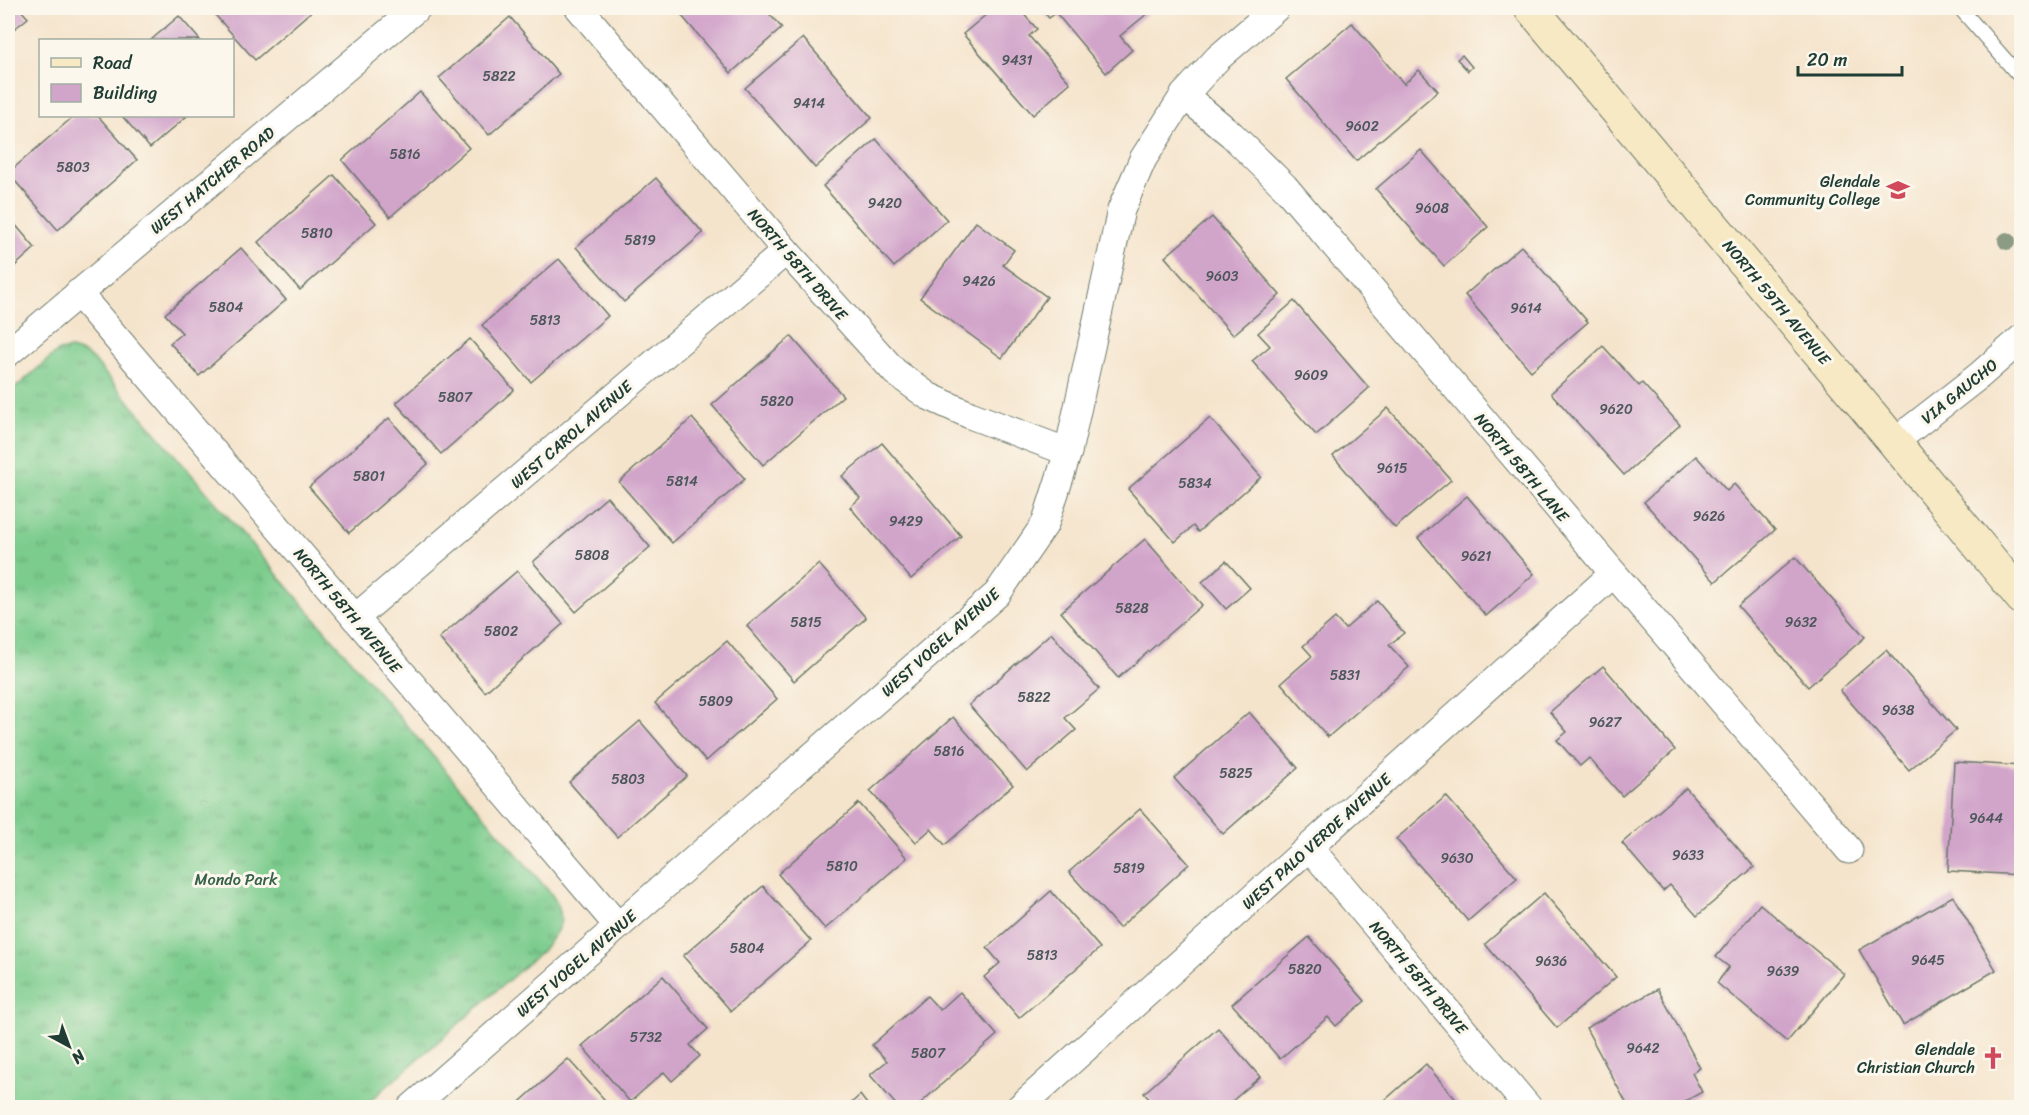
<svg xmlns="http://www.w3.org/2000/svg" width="2029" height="1115" font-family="Sriracha,sans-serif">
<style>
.grass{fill:url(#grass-tufts);stroke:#4e8460;stroke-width:1.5}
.building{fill:#d1a4ca}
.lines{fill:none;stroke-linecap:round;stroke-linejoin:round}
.service-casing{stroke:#6a7769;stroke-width:16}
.minor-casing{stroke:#6a7769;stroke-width:29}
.secondary-casing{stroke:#6a7769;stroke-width:35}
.service{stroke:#fff;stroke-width:14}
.minor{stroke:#fff;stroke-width:27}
.secondary{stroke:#f7e9c3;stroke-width:33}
.tree{fill:#8c9c84}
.labels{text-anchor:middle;stroke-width:6;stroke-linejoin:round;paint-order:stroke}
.number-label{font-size:14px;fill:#4c575a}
.street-label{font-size:16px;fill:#1f3d34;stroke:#fbf7ec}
.poi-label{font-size:16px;fill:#1f3d34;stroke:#fbf7ec;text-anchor:end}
.park-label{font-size:16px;fill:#36614a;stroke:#fbf7ec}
</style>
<defs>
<pattern id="grass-tufts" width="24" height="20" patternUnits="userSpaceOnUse" patternTransform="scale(1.5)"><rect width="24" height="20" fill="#7ccc8d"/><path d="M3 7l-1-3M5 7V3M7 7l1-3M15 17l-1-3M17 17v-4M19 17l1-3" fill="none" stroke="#65a774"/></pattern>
</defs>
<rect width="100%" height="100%" fill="#fbf7ec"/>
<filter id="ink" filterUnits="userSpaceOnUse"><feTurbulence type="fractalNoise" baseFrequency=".0167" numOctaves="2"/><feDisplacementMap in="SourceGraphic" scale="12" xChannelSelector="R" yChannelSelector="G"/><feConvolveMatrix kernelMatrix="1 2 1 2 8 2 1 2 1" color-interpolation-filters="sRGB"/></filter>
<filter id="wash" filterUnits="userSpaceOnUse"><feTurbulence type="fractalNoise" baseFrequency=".008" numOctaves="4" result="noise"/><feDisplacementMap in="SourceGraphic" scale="24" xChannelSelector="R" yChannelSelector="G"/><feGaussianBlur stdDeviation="1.35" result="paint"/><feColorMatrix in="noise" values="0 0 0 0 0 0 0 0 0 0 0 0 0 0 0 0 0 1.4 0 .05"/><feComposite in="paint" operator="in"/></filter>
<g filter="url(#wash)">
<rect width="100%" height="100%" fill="#f5e4cc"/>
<!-- grass -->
<path class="grass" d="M71,349l15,5 10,9 456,532c17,27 7,33 -10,56l-179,156h-355v-713l50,-43z"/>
<g id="blocks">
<!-- building -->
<g class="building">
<polygon points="8,8 19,8 28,18 8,34"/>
<polygon points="209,8 315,8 255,60"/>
<polygon points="675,8 764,8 782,28 731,73"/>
<polygon points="994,8 1018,8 1037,29 1029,36 1070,83 1033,115 963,34"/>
<polygon points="1040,8 1154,8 1120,36 1132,50 1106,73 1056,13 1049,18"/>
<polygon points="179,16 200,40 151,40"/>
<polygon points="510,17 559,74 489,135 439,78"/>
<polygon points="1352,23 1404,84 1419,70 1438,91 1356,161 1286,79"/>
<polygon points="803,38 872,118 815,168 745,88"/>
<polygon points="1462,55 1472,67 1468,71 1457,59"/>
<polygon points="420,92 469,148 390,217 342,160"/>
<polygon points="74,116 98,116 137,160 58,230 8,173"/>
<polygon points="122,116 187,116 150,148"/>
<polygon points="876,139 947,220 894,267 823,186"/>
<polygon points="1421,150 1488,227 1444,266 1376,189"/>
<polygon points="334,175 376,223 300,290 258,242"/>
<polygon points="656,178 703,233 624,302 576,247"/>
<polygon points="8,216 35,248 8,272"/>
<polygon points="1212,217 1280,295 1233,335 1165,257"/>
<polygon points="976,222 1014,250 1003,265 1047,297 1002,358 920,298"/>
<polygon points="1521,246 1588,322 1531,371 1465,295"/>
<polygon points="241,248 286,300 199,376 170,343 182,333 165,314"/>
<polygon points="559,259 608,316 531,382 482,325"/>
<polygon points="1294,301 1369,388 1316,435 1252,361 1270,346 1258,333"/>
<polygon points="791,336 843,396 763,465 712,405"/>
<polygon points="470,339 514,390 441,454 396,403"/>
<polygon points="1603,346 1639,386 1642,383 1680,425 1624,475 1551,393"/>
<polygon points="1388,408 1451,480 1395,528 1333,456"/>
<polygon points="389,418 428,464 349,533 309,487"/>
<polygon points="692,418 745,479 672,543 619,482"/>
<polygon points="1210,418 1261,477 1198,532 1193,526 1175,542 1128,489"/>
<polygon points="882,443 961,536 911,579 850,507 860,498 842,476"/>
<polygon points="1696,456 1727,491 1734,484 1775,530 1715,582 1644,502"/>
<polygon points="1467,496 1534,574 1486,616 1418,538"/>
<polygon points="607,497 650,547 576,612 533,562"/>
<polygon points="1145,539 1202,605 1118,678 1061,612"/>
<polygon points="1795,557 1865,637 1808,687 1738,606"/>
<polygon points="1226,561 1250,588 1226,609 1202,582"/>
<polygon points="819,564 866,618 794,681 747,626"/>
<polygon points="517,571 563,624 485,692 439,638"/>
<polygon points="1377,601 1404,633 1389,645 1409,667 1328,737 1281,683 1312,656 1303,646 1335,618 1345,629"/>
<polygon points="1051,633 1099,689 1065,718 1076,730 1027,772 969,705"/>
<polygon points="727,641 777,699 706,761 655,703"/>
<polygon points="1886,650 1956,730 1909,770 1840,690"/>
<polygon points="1603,666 1675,750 1622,796 1589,758 1580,766 1557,740 1567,732 1550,712"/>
<polygon points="1249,712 1298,768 1223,834 1174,778"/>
<polygon points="953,717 1013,785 945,845 931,829 916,842 870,791"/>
<polygon points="640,721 687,776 617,837 569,782"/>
<polygon points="1954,762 2022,766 2022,875 1948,871"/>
<polygon points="1686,788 1754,867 1697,916 1670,885 1663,891 1622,843"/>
<polygon points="1446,796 1517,878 1468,921 1396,839"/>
<polygon points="859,803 907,858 825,929 778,874"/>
<polygon points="1140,809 1189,864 1119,928 1069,872"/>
<polygon points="763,886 811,941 731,1011 683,956"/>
<polygon points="1051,891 1100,948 1019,1018 984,977 1000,963 987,948"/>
<polygon points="1544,893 1616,977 1557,1028 1485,944"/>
<polygon points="1953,896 1996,970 1903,1025 1859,950"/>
<polygon points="1760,904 1844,974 1787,1042 1717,983 1729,967 1716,957"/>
<polygon points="1309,937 1365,1001 1336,1026 1328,1017 1280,1059 1232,1004"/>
<polygon points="663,976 708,1029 690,1045 700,1056 672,1081 664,1072 630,1102 582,1046"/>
<polygon points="1658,989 1700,1068 1692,1073 1702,1092 1673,1108 1629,1108 1586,1028"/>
<polygon points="960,992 997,1035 915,1108 899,1108 870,1075 887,1061 872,1045 927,996 940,1010"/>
<polygon points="1218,1028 1260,1077 1224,1108 1157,1108 1144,1093"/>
<polygon points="568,1059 612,1108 513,1108"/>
<polygon points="1426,1064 1463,1108 1376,1108"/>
<polygon points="860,1095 870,1108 846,1108"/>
</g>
</g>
</g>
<g filter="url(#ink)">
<use href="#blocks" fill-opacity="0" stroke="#6a7769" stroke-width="1.5"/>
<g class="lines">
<!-- service casing -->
<g class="service-casing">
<polyline id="service" points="1960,8 2022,79"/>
</g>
<!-- minor casing -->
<g class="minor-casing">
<g id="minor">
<polyline points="579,8 786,251 895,372 928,396 970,415 1068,452"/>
<polyline points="1184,95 1232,135 1284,186 1849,850"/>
<polyline points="78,293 618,926"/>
<polyline points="8,353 417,8"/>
<polyline points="1894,442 1980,375 2022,338"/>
<polyline points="355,618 786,251"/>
<polyline points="1309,847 1529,1108"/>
<polyline points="411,1108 997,594 1045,524 1068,452 1121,210 1143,159 1184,95 1218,58 1276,8"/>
<polyline points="1019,1108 1613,574"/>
</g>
</g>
<!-- secondary casing -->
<g class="secondary-casing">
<polyline id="secondary" points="1531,8 1894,442 2022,598"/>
</g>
<!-- service -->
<use href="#service" class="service"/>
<!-- minor -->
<use href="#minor" class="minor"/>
<!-- secondary -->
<use href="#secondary" class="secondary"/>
</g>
<!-- trees -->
<circle class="tree" cx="2007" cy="241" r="9"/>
</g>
<!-- icons -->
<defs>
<g id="university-bare" transform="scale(1.8)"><path d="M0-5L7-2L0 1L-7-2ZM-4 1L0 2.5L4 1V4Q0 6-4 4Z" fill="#d1495b" stroke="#fbf7ec" stroke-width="2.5" paint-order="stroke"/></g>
<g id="church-bare" transform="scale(1.8)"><path d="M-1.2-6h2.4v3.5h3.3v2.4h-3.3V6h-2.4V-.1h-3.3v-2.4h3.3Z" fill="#d1495b" stroke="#fbf7ec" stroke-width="2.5" paint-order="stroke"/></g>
</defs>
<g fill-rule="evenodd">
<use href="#university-bare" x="1898" y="190"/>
<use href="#church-bare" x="1993" y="1058"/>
</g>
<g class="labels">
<!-- number labels -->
<g class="number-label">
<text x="1017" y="65">9431</text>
<text x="499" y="81">5822</text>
<text x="809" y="108">9414</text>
<text x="1362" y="131">9602</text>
<text x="405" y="159">5816</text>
<text x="73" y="172">5803</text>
<text x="885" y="208">9420</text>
<text x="1432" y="213">9608</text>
<text x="317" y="238">5810</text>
<text x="640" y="245">5819</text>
<text x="1222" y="281">9603</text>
<text x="979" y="286">9426</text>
<text x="226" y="312">5804</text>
<text x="1526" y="313">9614</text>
<text x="545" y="325">5813</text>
<text x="1311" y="380">9609</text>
<text x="455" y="402">5807</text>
<text x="777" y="406">5820</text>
<text x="1616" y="414">9620</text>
<text x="1392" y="473">9615</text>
<text x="369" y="481">5801</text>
<text x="682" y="486">5814</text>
<text x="1195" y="488">5834</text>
<text x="1709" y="521">9626</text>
<text x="906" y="526">9429</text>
<text x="592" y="560">5808</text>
<text x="1476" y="561">9621</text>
<text x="1132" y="613">5828</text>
<text x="806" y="627">5815</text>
<text x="1801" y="627">9632</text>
<text x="501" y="636">5802</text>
<text x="1345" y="680">5831</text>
<text x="1034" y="702">5822</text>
<text x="716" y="706">5809</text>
<text x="1898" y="715">9638</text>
<text x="1605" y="727">9627</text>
<text x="949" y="756">5816</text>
<text x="1236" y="778">5825</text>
<text x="628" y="784">5803</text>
<text x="1986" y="823">9644</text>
<text x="1688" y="860">9633</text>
<text x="1457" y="863">9630</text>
<text x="842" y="871">5810</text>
<text x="1129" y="873">5819</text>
<text x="747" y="953">5804</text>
<text x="1042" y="960">5813</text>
<text x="1928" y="965">9645</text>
<text x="1551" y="966">9636</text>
<text x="1305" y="974">5820</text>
<text x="1783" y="976">9639</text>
<text x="646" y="1042">5732</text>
<text x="1643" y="1053">9642</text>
<text x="928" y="1058">5807</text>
</g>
<!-- street labels -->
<g class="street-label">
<text transform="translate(212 180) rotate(-40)" y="6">WEST HATCHER ROAD</text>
<text transform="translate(798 264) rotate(49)" y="6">NORTH 58TH DRIVE</text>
<text transform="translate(1777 302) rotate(50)" y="6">NORTH 59TH AVENUE</text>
<text transform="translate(1959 391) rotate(-39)" y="6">VIA GAUCHO</text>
<text transform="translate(571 434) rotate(-41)" y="6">WEST CAROL AVENUE</text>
<text transform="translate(1522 467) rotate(50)" y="6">NORTH 58TH LANE</text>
<text transform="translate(348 610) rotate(50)" y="6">NORTH 58TH AVENUE</text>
<text transform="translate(940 642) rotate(-42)" y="6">WEST VOGEL AVENUE</text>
<text transform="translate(1316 841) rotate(-42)" y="6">WEST PALO VERDE AVENUE</text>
<text transform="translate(576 963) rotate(-41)" y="6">WEST VOGEL AVENUE</text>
<text transform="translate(1419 977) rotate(50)" y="6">NORTH 58TH DRIVE</text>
</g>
<!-- poi labels -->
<g class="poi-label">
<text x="1880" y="187">Glendale<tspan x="1880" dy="18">Community College</tspan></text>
<text x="1975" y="1055">Glendale<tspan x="1975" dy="18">Christian Church</tspan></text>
</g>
<!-- park labels -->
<g class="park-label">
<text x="236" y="885">Mondo Park</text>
</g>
</g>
<!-- margin -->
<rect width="2029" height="1115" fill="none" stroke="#fbf7ec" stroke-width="30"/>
<!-- legend -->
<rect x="39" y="39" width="195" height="78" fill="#fbf7ec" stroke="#a3ada2" stroke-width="1.5"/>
<rect x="51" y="58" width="30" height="9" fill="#f7e9c3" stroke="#a3ada2" stroke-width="1.5"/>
<text x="93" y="69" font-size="18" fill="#1f3d34">Road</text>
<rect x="51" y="84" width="30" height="18" fill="#d1a4ca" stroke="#a3ada2" stroke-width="1.5"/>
<text x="93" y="99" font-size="18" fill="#1f3d34">Building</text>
<!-- north arrow -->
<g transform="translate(69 1046) rotate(139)" stroke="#fbf7ec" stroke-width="4.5" paint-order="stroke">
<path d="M0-4.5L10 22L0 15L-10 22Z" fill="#1f3d34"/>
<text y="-9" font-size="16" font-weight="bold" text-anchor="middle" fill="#1f3d34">N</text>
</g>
<!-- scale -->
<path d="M1798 66v9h104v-9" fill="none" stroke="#1f3d34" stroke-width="3"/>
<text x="1807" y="66" font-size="18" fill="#1f3d34" stroke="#fbf7ec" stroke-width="4.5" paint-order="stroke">20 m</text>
</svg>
